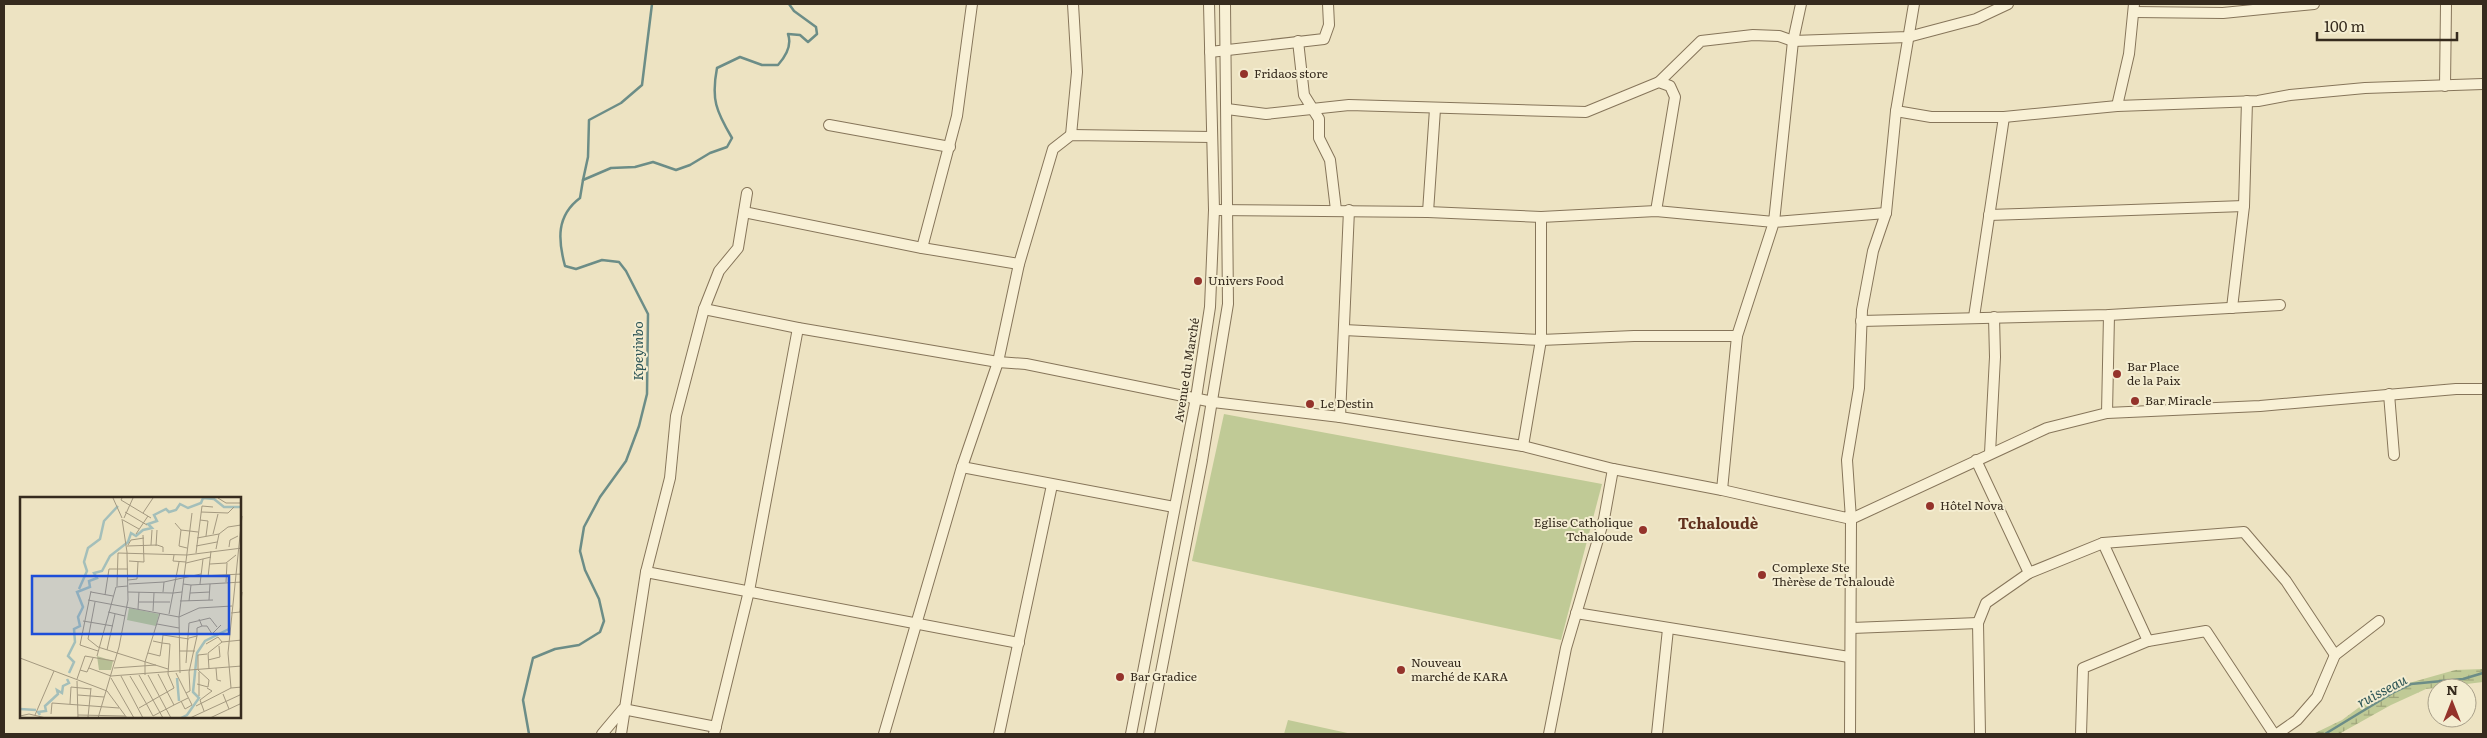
<svg xmlns="http://www.w3.org/2000/svg" width="2487" height="738" font-family="Literata,serif">
<style>
.grass{fill:#c0ca96}
.wetland{fill:url(#wetland-marsh)}
.lines{fill:none;stroke-linecap:round;stroke-linejoin:round}
.stream{stroke:#6c8d87;stroke-width:2.5}
.minor-casing{stroke:#86755a;stroke-width:12}
.minor{stroke:#f8f0d5;stroke-width:10}
.poi-dot{fill:#94332b;stroke:#f4edd1;stroke-width:2}
.labels{text-anchor:middle;stroke-width:4;stroke-linejoin:round;paint-order:stroke}
.poi-label{font-size:12px;fill:#362b1e;stroke:#f4edd1;text-anchor:start}
.street-label{font-size:12px;fill:#362b1e;stroke:#f4edd1}
.water-label{font-size:14px;font-style:italic;fill:#2d5556;stroke:#f4edd1}
.quarter-label{font-size:15px;font-weight:bold;fill:#62311e;stroke:#f4edd1}
.inset-river{fill:none;stroke:#a4bfba;stroke-width:2.5}
.inset-road{fill:none;stroke:#a49980;stroke-width:1}
.view{fill:#1d4ed8;fill-opacity:0.15;stroke:#1d4ed8;stroke-width:2.5}
.inset-edge{fill:none;stroke:#362b1e;stroke-width:2.5}
</style>
<defs>
<pattern id="wetland-marsh" width="20" height="14" patternUnits="userSpaceOnUse" patternTransform="scale(1.25)"><rect width="20" height="14" fill="#c0ca96"/><path d="M1 5h8M5 5V1M11 12h8M15 12V8" fill="none" stroke="#9da47a"/></pattern>
</defs>
<rect width="100%" height="100%" fill="#ede3c2"/>
<!-- grass -->
<g class="grass">
<polygon points="1224,414 1602,484 1561,640 1192,561"/>
<polygon points="1288,720 1352,734 1284,734"/>
</g>
<!-- wetland -->
<polygon class="wetland" points="2483,669 2483,682 2426,689 2391,705 2339,734 2313,734 2342,720 2381,691 2455,670"/>
<g class="lines">
<!-- stream -->
<g class="stream">
<polyline points="583,180 588,157 589,120 621,103 642,85 652,4"/>
<path d="M529,734l-6,-34 10,-42 22,-9 24,-4 21,-13 4,-11 -5,-22 -14,-29 -5,-19 4,-24 16,-30 26,-36 13,-35 8,-32 1,-80 -22,-43 -7,-9 -17,-2 -26,9 -11,-3c-7,-26 -9,-50 15,-68l3,-18 28,-12 24,-1 18,-5 23,8 14,-5 20,-12 17,-6 5,-9c-16,-27 -21,-39 -15,-70l23,-11 22,8h16c8,-9 14,-20 10,-31l12,1 8,7 9,-8 -1,-7 -22,-16 -5,-7"/>
<polyline points="2325,734 2394,692 2411,684 2463,679 2483,673"/>
</g>
<!-- minor casing -->
<g class="minor-casing">
<g id="minor">
<polyline points="2135,12 2223,13 2314,4"/>
<polyline points="1298,41 1304,95 1319,119 1319,138 1330,160 1336,210"/>
<polyline points="1210,52 1324,39 1329,25 1328,4"/>
<polyline points="1659,82 1701,41 1753,35 1779,36 1793,41 1908,37 1976,19 2008,4"/>
<polyline points="2445,86 2446,4"/>
<polyline points="2117,106 2129,54 2134,4"/>
<polyline points="1227,109 1266,114 1349,105 1586,112 1659,82 1670,86 1675,97 1656,211"/>
<polyline points="1896,111 1931,117 2004,117 1974,317"/>
<polyline points="2004,117 2117,106 2258,101 2290,95 2365,88 2483,84"/>
<polyline points="829,125 950,147"/>
<polyline points="1071,135 1077,72 1073,4"/>
<polyline points="1214,210 1428,212 1541,217 1656,211 1774,222 1793,41 1801,4"/>
<polyline points="744,212 922,248 1019,264"/>
<polyline points="1428,212 1435,109"/>
<polyline points="1989,215 2244,206"/>
<polyline points="922,248 957,116 972,4"/>
<polyline points="2232,308 2244,206 2247,101"/>
<polyline points="704,309 798,328 998,362 1026,364 1213,402 1340,417 1523,446 1613,469 1722,490 1851,519 1847,460 1859,388 1862,310 1873,251 1886,213 1896,111 1914,4"/>
<polyline points="1861,321 2109,315 2280,305"/>
<polyline points="1344,330 1541,340 1634,336 1737,336"/>
<polyline points="2389,394 2394,455"/>
<polyline points="2107,413 2109,315"/>
<polyline points="1340,417 1349,210"/>
<polyline points="1523,446 1541,340 1541,217"/>
<polyline points="1990,453 1995,357 1994,317"/>
<polyline points="1976,460 2029,573"/>
<polyline points="962,467 1174,507"/>
<polyline points="1722,490 1737,336 1774,222 1886,213"/>
<polyline points="646,572 1019,643"/>
<polyline points="1576,613 1849,657"/>
<polyline points="1852,628 1978,623"/>
<polyline points="2148,641 2206,631 2274,734"/>
<polyline points="602,734 623,709 716,727"/>
<polyline points="621,734 646,572 670,478 676,416 704,309 719,271 738,248 747,193"/>
<polyline points="714,734 749,591 798,328"/>
<polyline points="884,734 962,467 998,362 1019,264 1053,149 1071,135 1211,137"/>
<polyline points="999,734 1052,485"/>
<polyline points="1131,734 1196,398 1210,307 1214,210 1209,4"/>
<polyline points="1149,734 1202,461 1228,304 1225,4"/>
<polyline points="1549,734 1566,648 1604,519 1613,469"/>
<polyline points="1657,734 1668,629"/>
<polyline points="1850,734 1851,519 2047,428 2107,413 2260,406 2456,389 2483,389"/>
<polyline points="1980,734 1978,623 1986,603 2029,573 2103,543 2244,532 2286,581 2335,655"/>
<polyline points="2081,734 2083,668 2148,641 2103,543"/>
<polyline points="2277,734 2297,720 2317,697 2335,655 2379,621"/>
</g>
</g>
<!-- minor -->
<use href="#minor" class="minor"/>
</g>
<!-- markers -->
<g class="poi-dot">
<circle cx="1244" cy="74" r="5"/>
<circle cx="1198" cy="281" r="5"/>
<circle cx="2117" cy="374" r="5"/>
<circle cx="2135" cy="401" r="5"/>
<circle cx="1310" cy="404" r="5"/>
<circle cx="1930" cy="506" r="5"/>
<circle cx="1643" cy="530" r="5"/>
<circle cx="1762" cy="575" r="5"/>
<circle cx="1401" cy="670" r="5"/>
<circle cx="1120" cy="677" r="5"/>
</g>
<g class="labels">
<!-- poi labels -->
<g class="poi-label">
<text x="1254" y="78">Fridaos store</text>
<text x="1208" y="285">Univers Food</text>
<text x="2127" y="371">Bar Place<tspan x="2127" dy="14">de la Paix</tspan></text>
<text x="2145" y="405">Bar Miracle</text>
<text x="1320" y="408">Le Destin</text>
<text x="1940" y="510">Hôtel Nova</text>
<text x="1633" y="527" text-anchor="end">Eglise Catholique<tspan x="1633" dy="14">Tchalooude</tspan></text>
<text x="1772" y="572">Complexe Ste<tspan x="1772" dy="14">Thèrèse de Tchaloudè</tspan></text>
<text x="1411" y="667">Nouveau<tspan x="1411" dy="14">marché de KARA</tspan></text>
<text x="1130" y="681">Bar Gradice</text>
</g>
<!-- street labels -->
<g class="street-label">
<text transform="translate(1187 370) rotate(-81)" y="4">Avenue du Marché</text>
</g>
<!-- water labels -->
<g class="water-label">
<text transform="translate(638 351) rotate(-90)" y="5">Kpeyinbo</text>
<text transform="translate(2382 691) rotate(-28)" y="5">ruisseau</text>
</g>
<!-- quarter labels -->
<g class="quarter-label">
<text x="1718" y="529">Tchaloudè</text>
</g>
</g>
<!-- overview -->
<g transform="translate(20 497)">
<rect width="221" height="221" fill="#ede3c2"/>
<path d="M109,111l30,6 -3,12 -29,-6z" fill="#c0ca96"/>
<path d="M77,159l16,5 -2,9h-12z" fill="#b7bf95"/>
<path class="inset-river" d="M59,92l8,-18 -3,-9 4,-14 12,-9 4,-18 14,-15M49,176l5,-11 -6,-6 7,-14 -1,-13 6,-3 -2,-9 5,-10 -6,-15 13,-5 -1,-6 8,-3 -3,-5 8,-2 8,-15 18,-14 3,-9 5,3 7,-6 9,-2 -4,-4 9,-3 -3,-6 12,-6 3,3 7,-2 4,-6 8,4 13,-5 2,-5 11,1 10,8h18M157,181l2,23M0,212l16,1M20,218l-2,-3 8,-1 -1,-5 13,-12 -1,-4 5,3 1,-7 6,-3 -2,-4M161,221l6,-3 12,-17 -6,-6 4,-39 8,-12 24,-12"/>
<path class="inset-road" d="M93,1l9,20M102,1l-1,2 30,18M198,1l8,5h16M105,15l22,13M181,15l27,1 6,-6M123,16l10,-15M104,21l9,-20M103,23l16,9M180,23l8,1 -2,15M155,26l6,7 -2,16 8,2M161,33l17,2M116,37l12,-18M193,37l5,-20M177,41l22,-4M108,48l3,-5 13,-2M131,48l1,-15M107,49l30,-1 6,2v5M136,49l1,-16M176,49l21,-4M209,50l1,-7 8,-4M196,52l3,-15 9,-7 13,-2M176,56l6,-47 11,1M154,58l-1,6 13,1M109,64l15,1 -1,-27M166,66l25,-6M190,67l16,-1 10,-8M181,79l41,-2M188,80l3,-26M108,83l9,-1 1,-17M144,85l37,-8M206,85l1,-19M109,87l35,-2 -1,10M163,87l8,1 -2,16M180,87l3,-25M171,88l51,-3M97,89l1,-33 69,2 55,-7M71,94l-11,54 18,6M71,95l22,4M108,95l45,1 6,-31M170,96l20,-1M85,98l4,-26h19M68,103l91,17 13,-104M189,103l1,-16M160,104l33,-1M75,105l-7,37 10,8 70,22M119,105h31M118,112l1,-17M133,114l1,-18M88,115l17,4M211,116l9,-1 2,-20M149,117l4,-21 9,-1M63,124l30,5M137,127l22,4M182,129h5l5,8 9,-9M169,141l8,-2v-8l5,-2 -3,-7M186,147l12,-7 4,5M87,153l8,-36M159,154h16M128,156l12,3 2,-13 -9,-2M65,159l29,5M77,159l19,-69 12,-1M0,161l87,33 20,27M188,163l12,-3 -1,-11M166,166l3,-40 21,-5 7,9M69,171l22,8 131,-10M94,171l42,-3M196,171l1,12 4,1M189,172l-1,-16 14,-11 20,-2M60,173l7,2 6,-14M179,175v24M156,176l16,32 -7,4 -4,-8M160,176l-1,-56 20,-9 33,-2M119,178l24,43M125,178v-13l15,-49M128,178l23,43M101,179l22,42M110,179l16,27M91,181l23,40M57,182l8,-23M57,184l1,37M177,187l11,3 1,-7 -11,-10v-15l9,-1M211,191l-3,-35 14,-137M166,196l4,-2 -1,-19 8,-36M203,197l6,15M58,198l26,2M126,206l7,13 21,-11 -16,-31M50,207l1,-17 20,2M154,208l14,-7M176,209l35,-18 11,-1M119,211l35,-20 -6,-14 2,-30 -8,-1 1,-8 26,4M184,214l-4,-11 12,-9 -5,-3M31,217l1,-11 67,5M15,218l19,-44M58,218l47,1M0,219l9,-2 17,4M68,220l3,-29M78,221l21,-71 9,-47 -1,-48 -5,-33M170,221l52,-24M190,221l32,-15"/>
<path class="view" d="M12,79h197v58h-197z"/>
<rect width="221" height="221" class="inset-edge"/>
</g>
<!-- border -->
<rect width="2487" height="738" fill="none" stroke="#362b1e" stroke-width="10"/>
<!-- north arrow -->
<g transform="translate(2452 703)"><circle r="24" fill="#f4edd1" stroke="#a89f89"/>
<path d="M0-4L9 19L0 12L-9 19Z" fill="#94332b"/>
<text y="-8" font-size="14" font-weight="bold" text-anchor="middle" fill="#362b1e">N</text>
</g>
<!-- scale -->
<path d="M2317 32v8h140v-8" fill="none" stroke="#362b1e" stroke-width="2.5"/>
<text x="2324" y="32" font-size="15" fill="#362b1e" stroke="#f4edd1" stroke-width="4" paint-order="stroke">100 m</text>
</svg>
